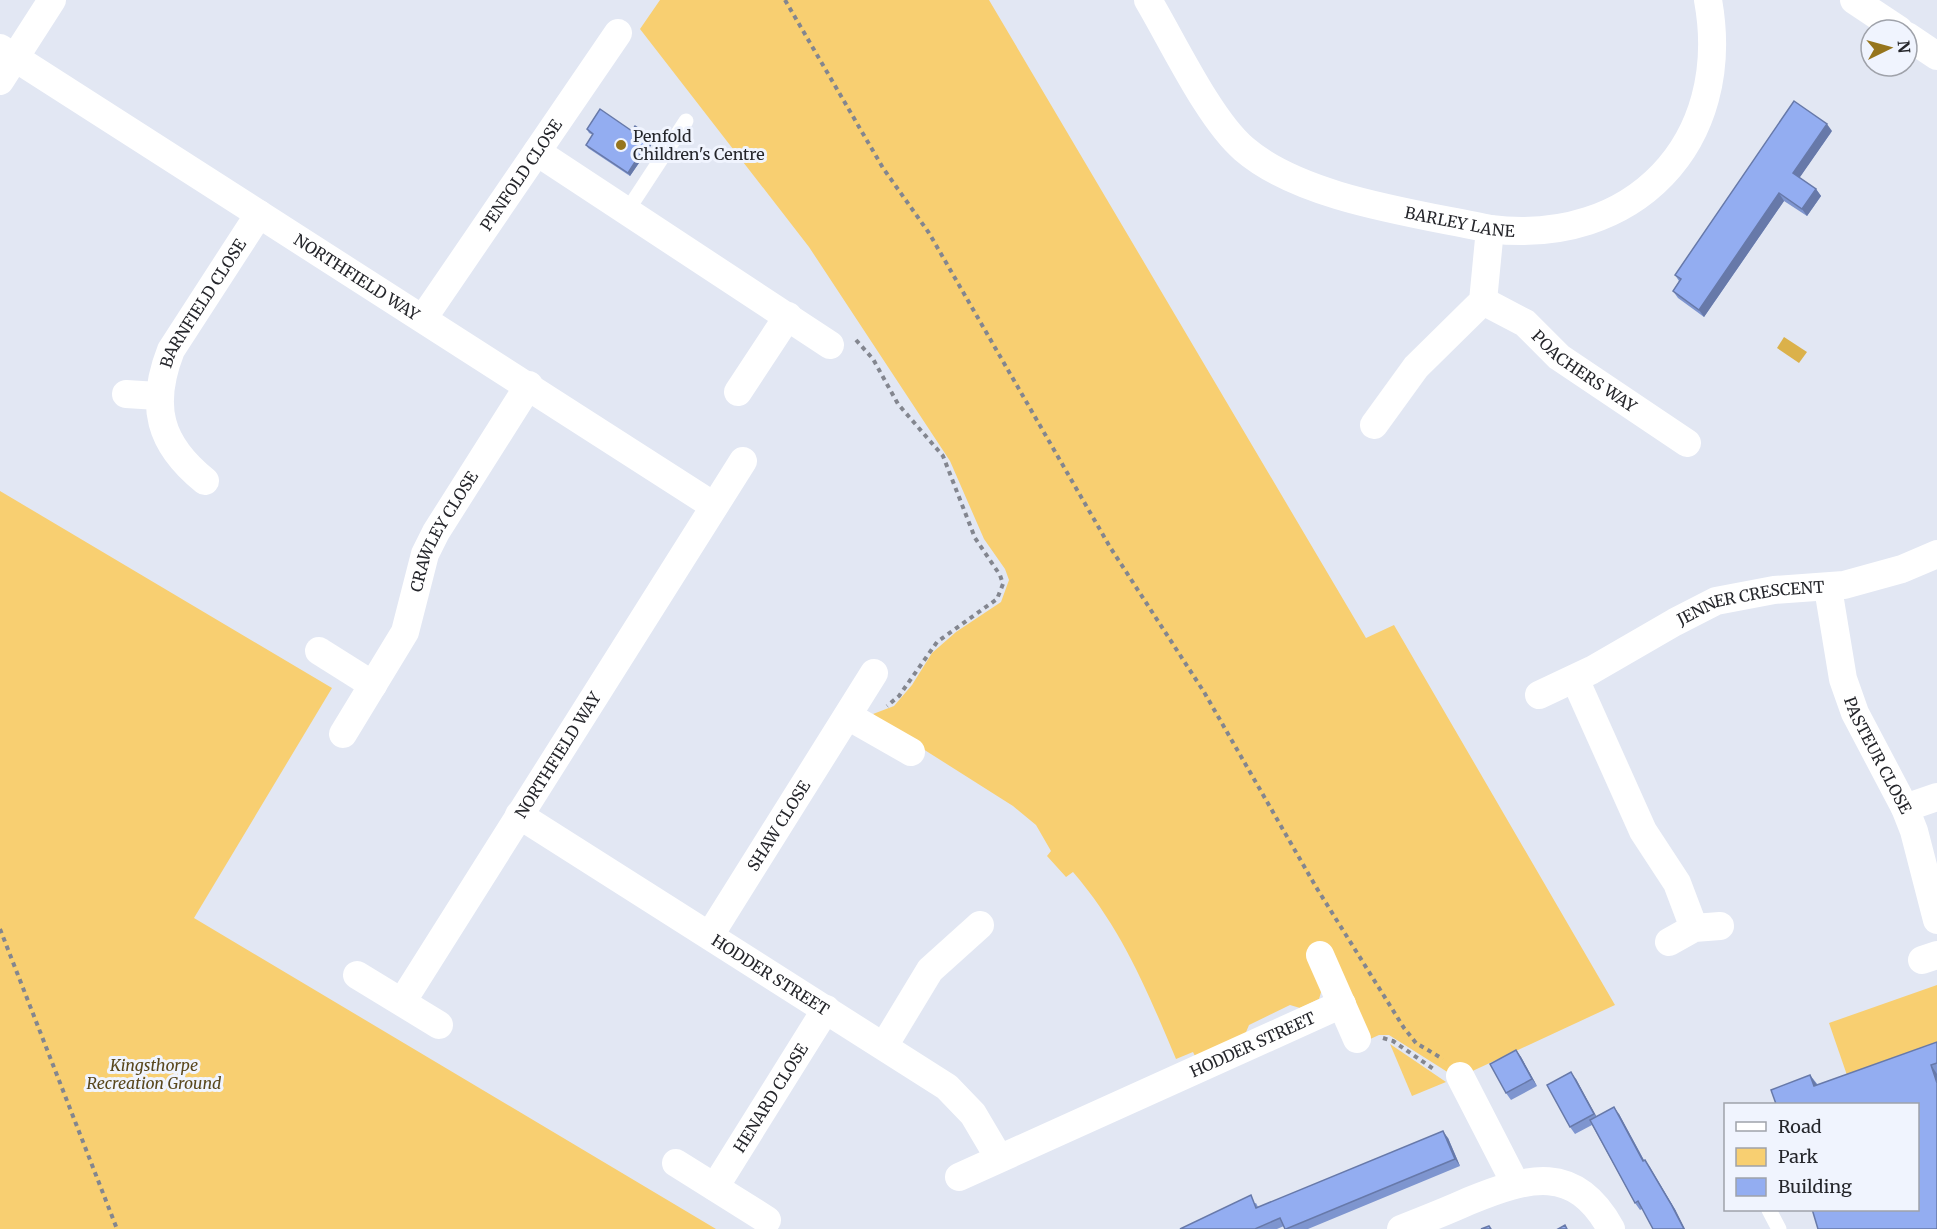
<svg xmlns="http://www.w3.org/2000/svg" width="1937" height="1229" font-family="Merriweather,serif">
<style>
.green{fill:#f8cf71}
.water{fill:#dbb14a}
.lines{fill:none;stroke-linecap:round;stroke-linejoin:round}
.path{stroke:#83868f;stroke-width:4;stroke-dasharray:4.5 4.5;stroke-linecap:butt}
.lane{stroke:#fff;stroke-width:15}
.street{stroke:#fff;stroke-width:28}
.wall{fill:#7e95cf}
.shaded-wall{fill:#6779a9}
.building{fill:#93adf1;stroke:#6779a9;stroke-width:1.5}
.poi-dot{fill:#96751d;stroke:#f0f4fe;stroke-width:2}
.labels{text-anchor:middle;stroke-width:6;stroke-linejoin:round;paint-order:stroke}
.poi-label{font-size:16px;fill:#25262b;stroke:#f0f4fe;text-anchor:start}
.street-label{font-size:16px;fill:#25262b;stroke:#f0f4fe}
.park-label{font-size:16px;font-style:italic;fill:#59471d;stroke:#f0f4fe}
</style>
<rect width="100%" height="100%" fill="#e2e7f3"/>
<!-- green -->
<g class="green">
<path d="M660,0h329l377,638 28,-13 221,380 -162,75 -4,-7 -60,-38h-10l-11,5 -46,-51 -3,10 -19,9 -10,-3 -41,20 -5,12 -48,21 -3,-6 -17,7c-29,-69 -54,-130 -103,-187l-7,5 -19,-21 4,-5 -15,-26 -23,-19 -131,-83 -9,-9 21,-8 18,-21 20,-32 24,-21 45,-30 8,-22 -4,-11 -21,-30 -34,-78 -141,-214 -169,-218z"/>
<polygon points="0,491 332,688 194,918 716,1229 0,1229"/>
<polygon points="1937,985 1937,1050 1849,1081 1829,1023"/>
<polygon points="1390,1044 1446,1082 1412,1096"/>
</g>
<!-- water -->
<polygon class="water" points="1784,337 1807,352 1799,363 1777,348"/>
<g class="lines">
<!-- path -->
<g class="path">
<polyline points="785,0 883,168 929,233 1110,547 1204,692 1316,887 1404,1028 1416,1043 1443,1059"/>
<polyline points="856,340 873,359 898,404 943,456 975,538 1000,575 1003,584 997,599 937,642 899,696 887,706"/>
<polyline points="0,929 117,1229"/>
<polyline points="1383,1038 1393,1041 1435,1070"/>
</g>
<!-- lane -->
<g class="lane">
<polyline points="627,211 686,121"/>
<polyline points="1769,1210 1779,1229"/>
</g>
<!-- street -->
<g class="street">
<path id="s1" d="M1148,0c25,42 61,119 96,149 58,50 172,64 246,80 143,18 244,-86 218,-229"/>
<polyline points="1854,0 1899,30"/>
<polyline points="1907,36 1937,56"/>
<path id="s2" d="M0,48l714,458"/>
<polyline points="0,81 52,0"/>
<polyline points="537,152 830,345"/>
<path id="s3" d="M1483,301l42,22 34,34 128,86"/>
<path id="s4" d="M424,317l194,-284"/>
<polyline points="738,392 788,316"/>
<polyline points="126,394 158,396"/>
<polyline points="1374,425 1416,367 1483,301 1490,229"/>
<path id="s5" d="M205,481c-46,-37 -56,-75 -34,-131l88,-136"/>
<path id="s6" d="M1828,588l15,91 12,34 50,95 9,23 23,89"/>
<polyline points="319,651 373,685"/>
<polyline points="1575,679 1643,831 1677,883 1694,928"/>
<path id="s7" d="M1539,695l53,-25 83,-48 41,-21 58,-11 70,-5 58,-16 35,-15"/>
<polyline points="848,716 911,752"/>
<path id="s8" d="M343,734l62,-102 20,-78 11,-22 93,-147"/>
<polyline points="1905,808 1937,797"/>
<path id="s9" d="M519,815l428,272 26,27 26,44"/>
<path id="s10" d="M710,935l164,-262"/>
<polyline points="1669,942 1694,928 1720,926"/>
<polyline points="1320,955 1357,1039"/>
<polyline points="1922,960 1937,955"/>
<polyline points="357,975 439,1025"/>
<path id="s11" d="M402,1002l341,-541"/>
<polyline points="884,1046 930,970 980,925"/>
<polyline points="1460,1076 1515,1183"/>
<polyline points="676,1163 767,1220"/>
<path id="s12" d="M959,1177l383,-173"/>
<path id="s13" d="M715,1187l111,-178"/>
<path d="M1401,1229c23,-9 46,-18 68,-28 59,-24 106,-38 142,28"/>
</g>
</g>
<!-- wall -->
<g class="wall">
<polygon points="587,129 632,131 654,141 630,176 588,148 586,145 593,135 589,133"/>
<polygon points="1832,131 1799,178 1816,189 1821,196 1807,216 1784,201 1704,317 1678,298 1673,291 1679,281 1675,275"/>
<polygon points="1937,1042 1937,1229 1776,1104 1810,1075 1818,1085"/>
<polygon points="1516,1050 1521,1057 1537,1086 1511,1100 1506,1093"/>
<polygon points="1576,1079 1596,1117 1619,1114 1644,1160 1645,1160 1650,1167 1676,1211 1642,1209 1640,1210 1635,1203 1592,1125 1575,1134 1570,1127"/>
<polygon points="1448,1138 1460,1166 1308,1229 1285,1229 1284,1226 1277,1229 1180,1229 1256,1203 1258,1207"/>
</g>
<!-- shaded-wall -->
<g class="shaded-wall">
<polygon points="1827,124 1832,131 1798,180 1793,173"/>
<polygon points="651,137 654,141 630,176 628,173"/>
<polygon points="1816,189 1821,196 1807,216 1802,209"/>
<polygon points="1779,193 1784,201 1704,317 1699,310"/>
<polygon points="1516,1050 1521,1057 1537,1086 1532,1079"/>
<polygon points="1931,1065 1937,1074 1937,1083"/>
<polygon points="1571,1072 1576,1079 1599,1121 1594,1114"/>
<polygon points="1810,1075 1819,1088 1814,1086"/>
<polygon points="1614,1107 1619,1114 1648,1168 1643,1161"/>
<polygon points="1443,1131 1448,1138 1460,1166 1455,1159"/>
<polygon points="1645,1160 1676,1211 1685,1229 1684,1229"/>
</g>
<!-- building -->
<g class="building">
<polygon points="1794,101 1827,124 1793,173 1816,189 1802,209 1779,193 1699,310 1673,291 1681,279 1675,275"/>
<polygon points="600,109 632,131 635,126 651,137 628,173 586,145 593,134 587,129"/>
<polygon points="1937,1042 1937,1063 1931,1065 1937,1083 1937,1229 1818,1229 1812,1209 1917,1209 1917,1104 1776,1104 1771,1090 1810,1075 1814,1086"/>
<polygon points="1516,1050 1532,1079 1506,1093 1490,1064"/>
<polygon points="1571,1072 1594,1114 1570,1127 1547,1085"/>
<polygon points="1614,1107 1643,1161 1645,1160 1671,1204 1684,1229 1653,1229 1638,1201 1635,1203 1590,1120"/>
<polygon points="1443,1131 1455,1159 1286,1229 1285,1229 1280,1218 1255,1229 1180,1229 1251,1195 1256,1208"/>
<polygon points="1565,1225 1567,1229 1558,1229"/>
<polygon points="1489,1226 1491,1229 1481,1229"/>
</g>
<!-- markers -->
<circle class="poi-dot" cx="621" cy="145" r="6"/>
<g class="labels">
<!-- poi labels -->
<g class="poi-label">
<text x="633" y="142">Penfold<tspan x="633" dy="18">Children's Centre</tspan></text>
</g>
<!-- street labels -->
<g class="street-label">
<text dy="6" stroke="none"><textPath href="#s4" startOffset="172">PENFOLD CLOSE</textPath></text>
<text dy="6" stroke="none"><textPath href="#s1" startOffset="408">BARLEY LANE</textPath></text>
<text dy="6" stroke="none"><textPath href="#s2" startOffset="424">NORTHFIELD WAY</textPath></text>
<text dy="6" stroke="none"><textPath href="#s5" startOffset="204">BARNFIELD CLOSE</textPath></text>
<text dy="6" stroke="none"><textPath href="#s3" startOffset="124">POACHERS WAY</textPath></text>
<text dy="6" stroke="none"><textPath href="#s8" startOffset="228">CRAWLEY CLOSE</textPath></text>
<text dy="6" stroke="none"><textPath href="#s7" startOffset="234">JENNER CRESCENT</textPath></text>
<text dy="6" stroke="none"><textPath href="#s11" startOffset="292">NORTHFIELD WAY</textPath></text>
<text dy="6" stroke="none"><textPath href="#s6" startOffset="176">PASTEUR CLOSE</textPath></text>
<text dy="6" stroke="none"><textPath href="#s10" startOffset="129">SHAW CLOSE</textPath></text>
<text dy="6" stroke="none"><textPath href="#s9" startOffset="298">HODDER STREET</textPath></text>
<text dy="6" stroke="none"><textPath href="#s12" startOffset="322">HODDER STREET</textPath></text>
<text dy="6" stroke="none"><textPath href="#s13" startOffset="105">HENARD CLOSE</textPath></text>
</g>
<!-- park labels -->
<g class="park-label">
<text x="154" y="1071">Kingsthorpe<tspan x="154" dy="18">Recreation Ground</tspan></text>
</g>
</g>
<!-- legend -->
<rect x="1724" y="1103" width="195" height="108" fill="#f0f4fe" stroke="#9fa2aa" stroke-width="1.5"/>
<rect x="1736" y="1122" width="30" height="9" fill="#ffffff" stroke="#9fa2aa" stroke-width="1.5"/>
<text x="1778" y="1133" font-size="18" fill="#25262b">Road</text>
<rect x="1736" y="1148" width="30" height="18" fill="#f8cf71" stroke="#9fa2aa" stroke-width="1.5"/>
<text x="1778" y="1163" font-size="18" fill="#25262b">Park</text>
<rect x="1736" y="1178" width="30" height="18" fill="#93adf1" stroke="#9fa2aa" stroke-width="1.5"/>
<text x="1778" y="1193" font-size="18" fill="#25262b">Building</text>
<!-- north arrow -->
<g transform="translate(1889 48) rotate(85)"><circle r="28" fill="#f0f4fe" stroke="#9fa2aa" stroke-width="1.5"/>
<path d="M0-4.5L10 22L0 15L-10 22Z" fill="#96751d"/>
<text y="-9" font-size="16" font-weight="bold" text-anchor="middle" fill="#25262b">N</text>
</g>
</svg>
